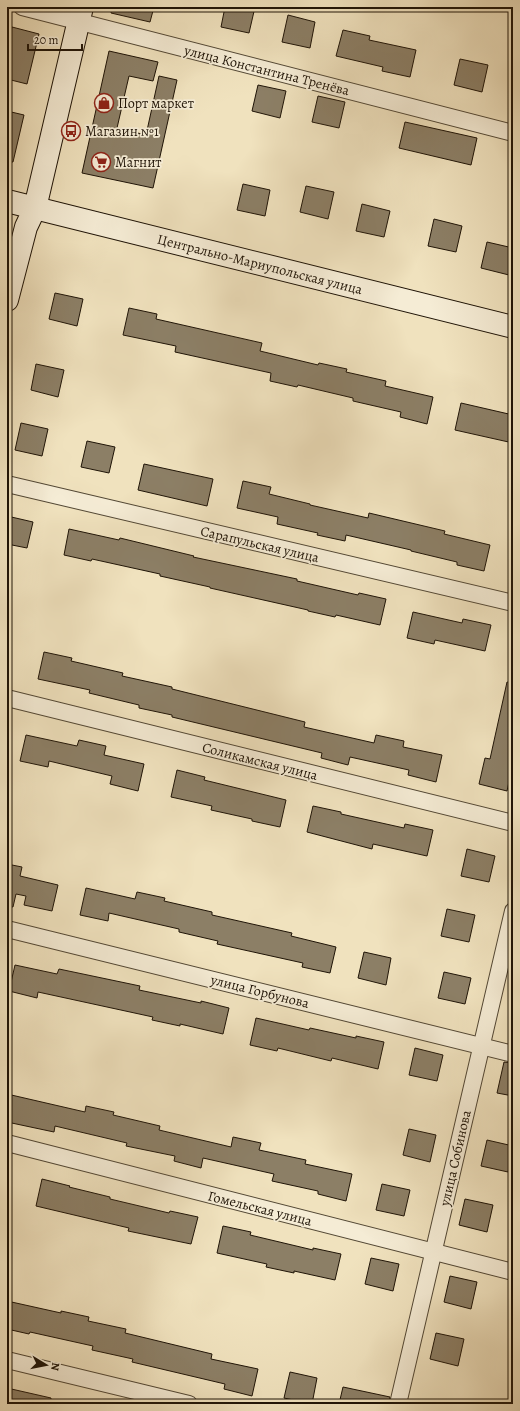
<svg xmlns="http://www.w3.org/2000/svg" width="520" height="1411" font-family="Alegreya,serif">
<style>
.building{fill:#8c7f66;stroke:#1f1407}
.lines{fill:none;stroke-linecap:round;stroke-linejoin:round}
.street-casing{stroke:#534835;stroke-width:18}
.secondary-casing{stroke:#1f1407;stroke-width:24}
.street{stroke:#f5ecd5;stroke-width:16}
.secondary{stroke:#f5ecd5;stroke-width:22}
.labels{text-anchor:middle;stroke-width:3.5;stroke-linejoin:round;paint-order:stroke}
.street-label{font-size:14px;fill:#1f1407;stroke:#f5ecd5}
.poi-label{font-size:14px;fill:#1f1407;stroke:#f5ecd5;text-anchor:start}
</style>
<rect width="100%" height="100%" fill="#f0e2be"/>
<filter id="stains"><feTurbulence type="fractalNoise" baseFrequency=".005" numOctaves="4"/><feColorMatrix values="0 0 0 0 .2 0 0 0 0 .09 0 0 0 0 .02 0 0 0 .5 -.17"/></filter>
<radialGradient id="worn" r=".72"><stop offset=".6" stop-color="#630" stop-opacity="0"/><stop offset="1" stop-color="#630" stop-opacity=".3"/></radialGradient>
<!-- building -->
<g class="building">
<polygon points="112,7 154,7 150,22 111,13"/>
<polygon points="225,7 255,7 249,33 221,27"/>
<polygon points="288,15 315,22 310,48 282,42"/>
<polygon points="12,27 39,34 27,84 7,79 7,48"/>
<polygon points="343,30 370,36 369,40 416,50 410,77 382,71 383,67 336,56"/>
<polygon points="109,51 158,62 153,81 129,76 117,128 146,135 159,76 177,80 153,188 82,173"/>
<polygon points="460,59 488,65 482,92 454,85"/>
<polygon points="258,85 286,91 280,118 252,111"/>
<polygon points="318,96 345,102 339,128 312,122"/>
<polygon points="7,111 24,115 13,162 7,162"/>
<polygon points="405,122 477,138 471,165 399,148"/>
<polygon points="243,184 270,190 265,216 237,210"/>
<polygon points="306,186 334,192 328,219 300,212"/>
<polygon points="362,204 390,211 384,237 356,231"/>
<polygon points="434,219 462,226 456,252 428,246"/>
<polygon points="487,242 513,248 513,256 509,275 481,268"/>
<polygon points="55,293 83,299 77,326 49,319"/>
<polygon points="129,308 157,314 156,319 262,343 260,351 318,365 319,363 347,369 346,372 386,381 385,386 433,397 427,424 400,417 401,412 353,401 353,398 298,385 297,387 270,381 271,373 175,352 176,346 123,335"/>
<polygon points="36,364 64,370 58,397 31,390"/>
<polygon points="461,403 513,415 513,443 455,430"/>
<polygon points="21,423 48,429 42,456 15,450"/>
<polygon points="87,441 115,447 109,473 81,467"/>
<polygon points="144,464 213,479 207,506 138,490"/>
<polygon points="243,481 271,487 269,494 310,504 310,505 368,518 369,513 445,531 444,534 490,545 484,571 457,565 457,562 411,551 411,550 346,535 345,541 317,535 318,533 277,524 278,517 237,508"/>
<polygon points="7,516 33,522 27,548 7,544"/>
<polygon points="69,529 119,540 120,538 194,556 193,557 297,579 297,581 358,595 359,593 386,599 380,625 336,615 335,617 308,611 308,610 210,588 210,587 160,576 160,574 92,559 91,561 64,555"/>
<polygon points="413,612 462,623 463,619 491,625 485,651 435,640 434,644 407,638"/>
<polygon points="44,652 72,658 71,661 123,673 122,676 172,687 172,689 305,722 304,727 374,743 376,735 404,741 403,747 442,755 436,782 408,775 409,770 350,757 348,765 321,758 322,753 172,717 172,715 139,708 139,705 89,693 90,690 38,679"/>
<polygon points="507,682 513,683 513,763 507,791 479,784 485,758 490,759"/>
<polygon points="26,735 77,746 79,740 106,746 104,755 144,764 138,791 110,784 112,776 49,761 48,767 20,761"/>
<polygon points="177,770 205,777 204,780 286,800 280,827 252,821 252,819 211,810 212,806 171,797"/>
<polygon points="313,806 341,812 341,814 404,828 405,824 433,830 427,856 373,844 372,849 307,832"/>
<polygon points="467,849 495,856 489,882 461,876"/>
<polygon points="7,864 22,867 20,876 58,885 52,911 24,905 26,896 16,894 13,907 7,906"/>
<polygon points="86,888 135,899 137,892 165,898 164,901 212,912 212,915 292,933 291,936 336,947 330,973 302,967 303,963 217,944 218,941 179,932 179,929 109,913 108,921 80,915"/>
<polygon points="447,909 475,915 469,942 441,936"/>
<polygon points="364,952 391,958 386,985 358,978"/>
<polygon points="15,965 57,974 59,969 140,986 139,990 201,1003 201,1001 229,1008 223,1034 180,1024 180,1026 152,1020 153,1017 38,992 37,998 9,991"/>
<polygon points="444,972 471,978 465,1004 438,998"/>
<polygon points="256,1018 309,1030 310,1028 356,1038 356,1036 384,1042 378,1069 332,1058 331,1061 278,1048 277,1051 250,1045"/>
<polygon points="415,1048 443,1055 437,1081 409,1075"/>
<polygon points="504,1062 513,1063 513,1096 497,1093"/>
<polygon points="7,1094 85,1112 86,1106 114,1112 113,1115 160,1126 159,1130 231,1147 233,1137 261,1143 259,1150 306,1160 305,1164 352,1174 346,1201 318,1194 318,1191 272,1181 274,1174 203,1158 201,1168 174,1161 175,1156 126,1146 127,1143 55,1126 54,1132 7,1122"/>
<polygon points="409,1129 436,1135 430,1162 403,1155"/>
<polygon points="487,1140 513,1146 513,1152 508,1172 481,1166"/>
<polygon points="42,1179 70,1186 69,1187 110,1197 110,1199 169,1213 170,1211 198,1217 191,1244 128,1231 129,1228 36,1206"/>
<polygon points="382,1184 410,1190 404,1216 376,1210"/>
<polygon points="465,1199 493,1205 487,1232 459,1225"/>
<polygon points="223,1226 251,1232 250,1235 313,1250 313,1248 341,1254 335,1280 294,1271 294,1273 266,1267 267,1264 217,1253"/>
<polygon points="371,1258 399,1264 393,1291 365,1284"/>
<polygon points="450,1276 477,1282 471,1309 444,1302"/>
<polygon points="7,1301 61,1313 61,1311 89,1317 88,1321 126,1329 125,1333 212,1354 211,1359 258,1369 252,1396 224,1389 225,1384 132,1362 133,1359 92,1350 93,1346 30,1332 29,1334 7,1329"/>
<polygon points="436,1333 464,1339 458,1366 430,1359"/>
<polygon points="290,1372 317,1378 312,1404 284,1398"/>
<polygon points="343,1387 390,1397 389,1404 339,1404"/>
<polygon points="7,1388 51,1398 51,1404 7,1404"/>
</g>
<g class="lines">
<!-- street casing -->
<g class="street-casing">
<g id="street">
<polyline points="22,7 513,133"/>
<polyline points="7,484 513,603"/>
<polyline points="7,698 513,823"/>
<polyline points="7,929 513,1054"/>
<polyline points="7,1143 513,1272"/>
<polyline points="7,1360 189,1404"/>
<polyline points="398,1404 513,911"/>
</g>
</g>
<!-- secondary casing -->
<g class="secondary-casing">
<g id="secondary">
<polyline points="7,201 513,327"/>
<polyline points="7,300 26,227 35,208 82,7"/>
</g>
</g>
<!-- street -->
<use href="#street" class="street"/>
<!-- secondary -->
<use href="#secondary" class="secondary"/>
</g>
<!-- icons -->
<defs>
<g id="shop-ring" transform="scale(1)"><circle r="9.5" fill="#f5ecd5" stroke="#8f2418" stroke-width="1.5"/><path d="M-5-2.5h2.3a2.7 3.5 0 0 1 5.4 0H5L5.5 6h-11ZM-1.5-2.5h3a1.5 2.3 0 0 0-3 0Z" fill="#8f2418"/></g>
<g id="bus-ring" transform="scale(1)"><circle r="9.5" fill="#f5ecd5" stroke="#8f2418" stroke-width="1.5"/><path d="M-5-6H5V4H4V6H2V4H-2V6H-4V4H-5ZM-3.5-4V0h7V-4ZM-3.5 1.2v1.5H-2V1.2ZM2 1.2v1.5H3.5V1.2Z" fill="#8f2418"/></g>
<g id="supermarket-ring" transform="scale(1)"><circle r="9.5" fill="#f5ecd5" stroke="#8f2418" stroke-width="1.5"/><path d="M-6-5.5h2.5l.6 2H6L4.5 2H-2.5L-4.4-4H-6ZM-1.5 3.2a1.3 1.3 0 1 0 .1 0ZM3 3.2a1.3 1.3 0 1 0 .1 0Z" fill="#8f2418"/></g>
</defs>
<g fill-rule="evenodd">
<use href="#shop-ring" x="104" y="103"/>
<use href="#bus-ring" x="71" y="131"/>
<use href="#supermarket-ring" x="101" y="162"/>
</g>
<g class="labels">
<!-- street labels -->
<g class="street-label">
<text transform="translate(267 70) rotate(14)" y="5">улица Константина Тренёва</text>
<text transform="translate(260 264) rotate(14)" y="5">Центрально-Мариупольская улица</text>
<text transform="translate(260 544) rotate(13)" y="5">Сарапульская улица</text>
<text transform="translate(260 761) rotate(14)" y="5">Соликамская улица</text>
<text transform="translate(260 991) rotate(14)" y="5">улица Горбунова</text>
<text transform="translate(455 1158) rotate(-77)" y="5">улица Собинова</text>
<text transform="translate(260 1208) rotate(14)" y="5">Гомельская улица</text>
</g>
<!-- poi labels -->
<g class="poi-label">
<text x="118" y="108">Порт маркет</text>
<text x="85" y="136">Магазин №1</text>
<text x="115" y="167">Магнит</text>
</g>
</g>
<!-- margin -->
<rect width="520" height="1411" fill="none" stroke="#f0e2be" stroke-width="24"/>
<rect x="8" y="8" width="504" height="1395" fill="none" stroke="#1f1407" stroke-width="2"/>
<rect x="12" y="12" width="496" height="1387" fill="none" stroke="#1f1407"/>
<!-- north arrow -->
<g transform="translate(46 1365) rotate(100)" stroke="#f5ecd5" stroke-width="3" paint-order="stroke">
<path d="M0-3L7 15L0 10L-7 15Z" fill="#1f1407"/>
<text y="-6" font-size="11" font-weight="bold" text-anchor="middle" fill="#1f1407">N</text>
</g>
<!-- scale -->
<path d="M28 44v6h54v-6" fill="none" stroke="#1f1407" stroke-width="2"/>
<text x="34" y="44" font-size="12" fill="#1f1407" stroke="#f5ecd5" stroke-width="3" paint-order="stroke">20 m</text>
<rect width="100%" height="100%" filter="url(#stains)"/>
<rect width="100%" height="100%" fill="url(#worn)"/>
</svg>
